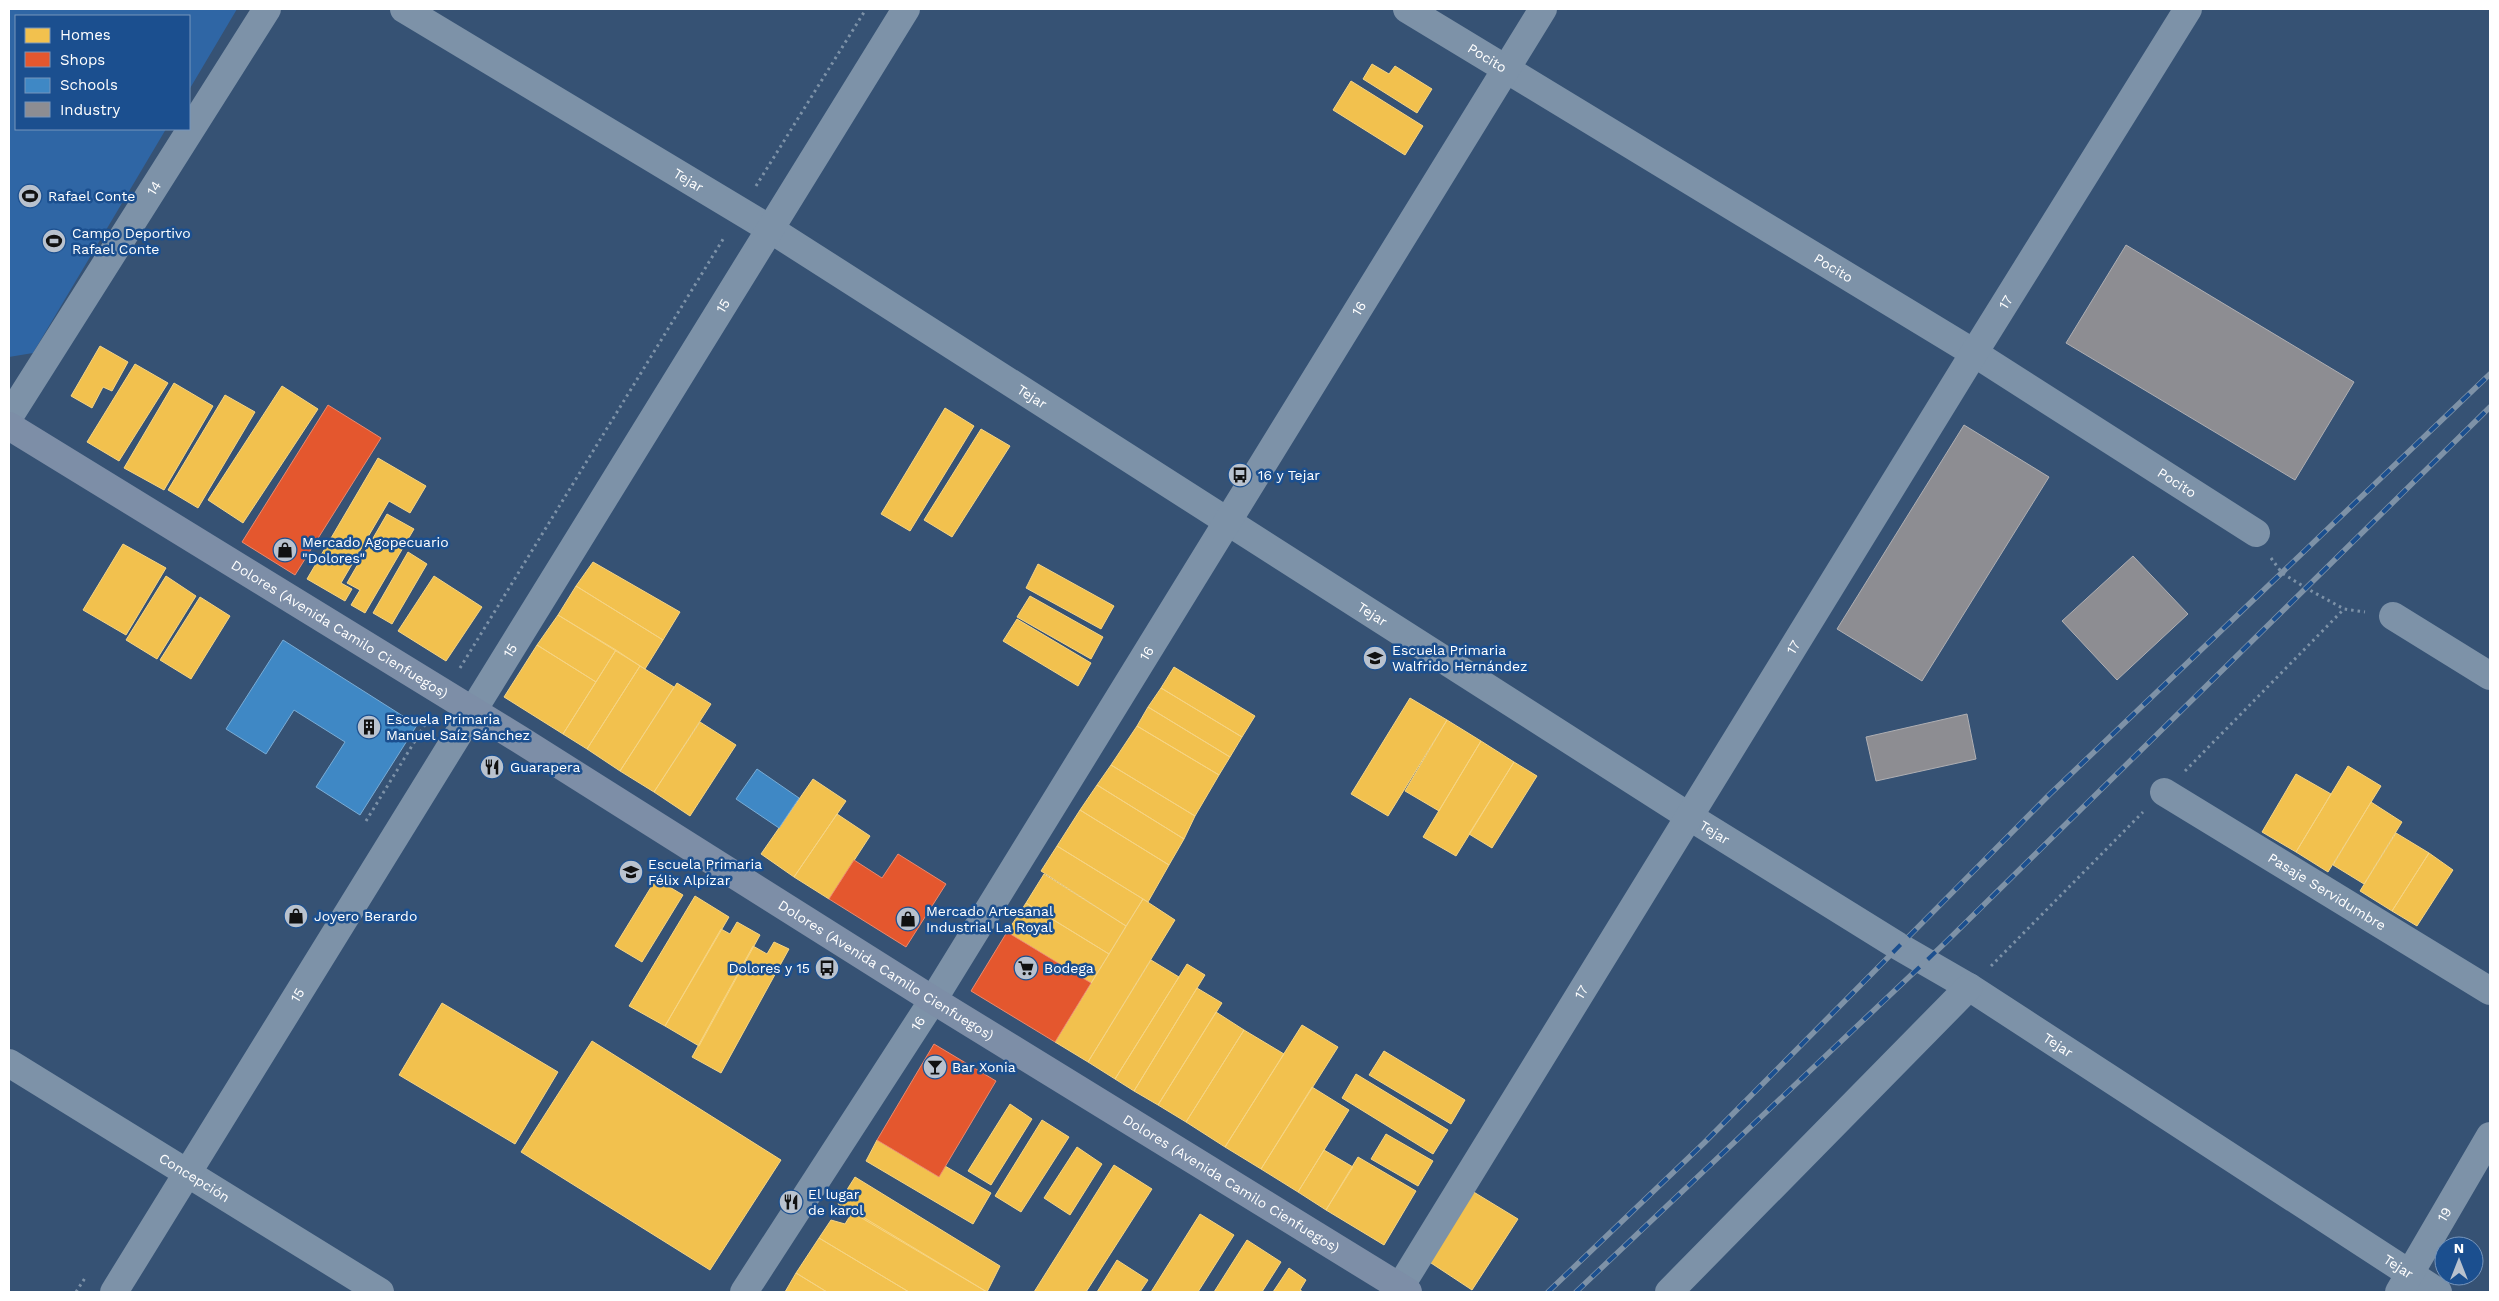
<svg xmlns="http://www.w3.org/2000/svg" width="2499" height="1301" font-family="'Work Sans',sans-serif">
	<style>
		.green { fill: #2f66a5 }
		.homes { fill: #f2c14e; stroke: #f6d483 }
		.shops { fill: #e4572e; stroke: #ec896d }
		.schools { fill: #3f88c5; stroke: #79acd6 }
		.industry { fill: #8d8d92; stroke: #afafb3 }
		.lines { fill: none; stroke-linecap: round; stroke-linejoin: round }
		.path { stroke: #7d92a8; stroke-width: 3; stroke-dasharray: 2.5 4; stroke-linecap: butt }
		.minor { stroke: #7d92a8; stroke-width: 28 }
		.major { stroke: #7d8ea7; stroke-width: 28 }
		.rail-casing { stroke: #7e92a7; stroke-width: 5.5 }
		.rail { stroke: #1b4f8f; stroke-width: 4; stroke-dasharray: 11; stroke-linecap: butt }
		.labels { text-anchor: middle; stroke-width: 5; stroke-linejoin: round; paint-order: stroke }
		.street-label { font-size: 14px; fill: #fff; stroke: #1b4f8f }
		.poi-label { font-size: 14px; fill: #fff; stroke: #1b4f8f; text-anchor: start }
	</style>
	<rect width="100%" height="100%" fill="#365274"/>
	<!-- green -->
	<path class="green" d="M9 9H237L189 90V16H16V129H166L33 353 9 357Z"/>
	<!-- homes -->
	<path class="homes" d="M1372 64 1389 74 1395 66 1432 89 1417 113 1363 79Z
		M1351 81 1423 126 1405 155 1333 110Z
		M100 346 128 362 112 391 103 387 92 408 71 396Z
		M135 364 168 383 119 461 87 442Z
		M174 383 213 406 164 490 124 468Z
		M282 386 318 409 243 523 208 500Z
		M225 395 255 412 198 508 168 490Z
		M945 408 974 426 910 531 881 514Z
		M981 429 1010 446 952 537 924 520Z
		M378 458 426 486 410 513 389 501 341 583 352 589 345 601 307 579Z
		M387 514 414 529 365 613 351 605 360 590 347 583Z
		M123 544 166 568 126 635 83 610Z
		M408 552 427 564 392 624 373 613Z
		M593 562 680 612 663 640 576 586Z
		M1038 564 1114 606 1101 629 1026 588Z
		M166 576 196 596 157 659 126 640Z
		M434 576 482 607 446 661 398 631Z
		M576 586 663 640 645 669 558 615Z
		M1030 596 1103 637 1091 659 1017 617Z
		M200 597 230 616 191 679 160 660Z
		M558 615 616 650 596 682 537 645Z
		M1017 619 1091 663 1078 686 1003 641Z
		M537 645 596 682 563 734 504 697Z
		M616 650 640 666 587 749 563 734Z
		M640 666 674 687 620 771 587 749Z
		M1174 667 1255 716 1242 737 1161 688Z
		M677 683 711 704 654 792 620 771Z
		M1161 688 1242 737 1230 757 1148 707Z
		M1410 698 1447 720 1388 816 1351 794Z
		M1148 707 1230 757 1219 775 1137 726Z
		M1447 720 1481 741 1439 811 1405 791Z
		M700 722 736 745 690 816 654 792Z
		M1137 726 1219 775 1195 816 1111 765Z
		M1481 741 1514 762 1456 856 1423 837Z
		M1514 762 1537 776 1492 848 1469 834Z
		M1111 765 1195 816 1184 839 1097 785Z
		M2348 766 2381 786 2328 872 2296 852Z
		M2296 774 2331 794 2296 852 2262 832Z
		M813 779 846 801 794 877 761 854Z
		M1097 785 1184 839 1169 865 1080 810Z
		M2371 802 2402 822 2364 884 2333 865Z
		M1080 810 1169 865 1148 902 1057 846Z
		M837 814 870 836 829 899 794 877Z
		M2396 833 2429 853 2392 911 2360 891Z
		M1057 846 1143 899 1126 926 1041 871Z
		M2429 853 2453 870 2417 926 2392 911Z
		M1044 874 1126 926 1109 954 1026 903Z
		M656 879 683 895 642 962 615 946Z
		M695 896 729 917 665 1026 629 1006Z
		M1143 899 1175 920 1088 1062 1055 1042Z
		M1026 903 1109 954 1091 983 1007 932Z
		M737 922 760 935 699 1046 665 1026 721 929 730 934Z
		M774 942 789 949 721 1073 692 1057 753 946 767 954Z
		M1151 960 1179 977 1115 1079 1088 1062Z
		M1187 964 1205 975 1134 1091 1115 1079Z
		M1197 988 1222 1003 1158 1105 1134 1091Z
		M442 1003 558 1072 515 1144 399 1075Z
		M1216 1012 1244 1030 1186 1122 1158 1105Z
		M1302 1025 1338 1047 1261 1169 1225 1147Z
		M1244 1030 1284 1054 1225 1147 1186 1122Z
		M592 1041 781 1160 710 1270 521 1152Z
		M1384 1051 1465 1100 1451 1124 1369 1075Z
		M1356 1074 1448 1130 1433 1154 1342 1098Z
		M1312 1087 1349 1110 1298 1192 1261 1169Z
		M1010 1104 1032 1119 991 1185 968 1171Z
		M1042 1120 1069 1137 1021 1212 995 1196Z
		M1386 1134 1433 1161 1418 1186 1371 1159Z
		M877 1140 939 1177 945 1166 991 1193 973 1224 866 1161Z
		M1077 1147 1102 1164 1070 1215 1044 1198Z
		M1324 1150 1353 1167 1326 1210 1298 1192Z
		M1358 1157 1416 1191 1384 1245 1326 1210Z
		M1114 1165 1152 1189 1086 1292H1034Z
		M855 1177 1000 1266 987 1292 838 1204Z
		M1472 1191 1518 1219 1472 1290 1428 1261Z
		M853 1211 987 1292H909L819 1238 831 1220 845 1224Z
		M1200 1214 1234 1235 1198 1292H1151Z
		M819 1238 909 1292H827L796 1273Z
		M1247 1240 1281 1262 1262 1292H1214Z
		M1117 1260 1148 1280 1140 1292H1097Z
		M1289 1268 1306 1280 1300 1290 1303 1292H1273Z
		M796 1273 827 1292H785Z"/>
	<!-- shops -->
	<path class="shops" d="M328 405 381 438 295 575 242 542Z
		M898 854 946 884 906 947 829 899 854 860 882 878Z
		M1007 932 1091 983 1055 1042 971 991Z
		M934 1044 996 1081 939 1177 877 1140Z"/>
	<!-- schools -->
	<path class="schools" d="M283 640 417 725 360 815 316 787 345 742 294 710 266 754 226 729Z
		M757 769 799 798 779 828 736 799Z"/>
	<!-- industry -->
	<path class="industry" d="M2126 245 2354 382 2295 480 2066 343Z
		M1964 425 2049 477 1922 681 1837 629Z
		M2133 556 2188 614 2117 680 2062 621Z
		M1967 714 1976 759 1876 781 1866 737Z"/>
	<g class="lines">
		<!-- path -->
		<path class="path" d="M756 186 866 9
			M2271 558 2282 573 2306 588 2344 609 2365 612
			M460 668 725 236
			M2185 771 2344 609
			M366 821 429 718
			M1991 966 2143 812
			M76 1292 85 1278"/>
		<!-- minor -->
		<g class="minor">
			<path id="s1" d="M404 9 770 229 1690 817 1898 946 1969 987 2438 1292"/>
			<path id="s2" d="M1407 9 1974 353 2256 533"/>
			<path id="s3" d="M9 417 267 9"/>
			<path d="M2393 616 2490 676"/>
			<path id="s4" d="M2164 792 2490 991"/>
			<path id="s5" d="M9 1063 380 1292"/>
			<path id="s6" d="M1400 1287 1974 353 2188 9"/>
			<path id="s7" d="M114 1292 906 9"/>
			<path id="s8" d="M744 1292 933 1000 1543 9"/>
			<path d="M1669 1292 1969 987"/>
			<path id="s9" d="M2399 1292 2490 1136"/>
		</g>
		<!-- major -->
		<path class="major" id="s10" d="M9 426 519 739 933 1000 1408 1292"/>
		<!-- rail casing -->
		<g class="rail-casing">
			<path id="rail" d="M1548 1292 1704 1143 2049 795 2490 374
				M1576 1292 1945 943 2490 407"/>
		</g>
		<!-- rail -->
		<use href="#rail" class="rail"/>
	</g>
	<!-- icons -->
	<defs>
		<g id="stadium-disc" transform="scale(1.25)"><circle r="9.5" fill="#b9c2ce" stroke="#1b4f8f"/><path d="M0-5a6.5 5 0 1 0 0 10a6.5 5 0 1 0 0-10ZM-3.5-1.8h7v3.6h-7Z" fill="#111"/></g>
		<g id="bus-disc" transform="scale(1.25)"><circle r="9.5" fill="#b9c2ce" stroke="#1b4f8f"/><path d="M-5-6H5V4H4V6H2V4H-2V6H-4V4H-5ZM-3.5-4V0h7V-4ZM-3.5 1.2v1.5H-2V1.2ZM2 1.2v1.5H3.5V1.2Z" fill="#111"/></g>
		<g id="shop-disc" transform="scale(1.25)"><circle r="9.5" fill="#b9c2ce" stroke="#1b4f8f"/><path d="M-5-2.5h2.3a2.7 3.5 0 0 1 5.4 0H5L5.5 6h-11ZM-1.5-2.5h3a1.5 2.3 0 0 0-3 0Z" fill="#111"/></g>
		<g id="school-disc" transform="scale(1.25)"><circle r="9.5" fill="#b9c2ce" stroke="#1b4f8f"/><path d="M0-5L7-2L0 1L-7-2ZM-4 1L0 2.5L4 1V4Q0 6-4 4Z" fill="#111"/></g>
		<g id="building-disc" transform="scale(1.25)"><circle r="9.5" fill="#b9c2ce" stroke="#1b4f8f"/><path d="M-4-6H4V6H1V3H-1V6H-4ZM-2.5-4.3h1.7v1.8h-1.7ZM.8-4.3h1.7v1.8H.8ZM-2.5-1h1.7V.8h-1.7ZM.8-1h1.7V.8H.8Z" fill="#111"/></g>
		<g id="restaurant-disc" transform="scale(1.25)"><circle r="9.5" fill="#b9c2ce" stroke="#1b4f8f"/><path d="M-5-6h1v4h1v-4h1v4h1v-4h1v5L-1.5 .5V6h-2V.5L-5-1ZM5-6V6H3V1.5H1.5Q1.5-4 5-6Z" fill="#111"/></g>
		<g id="supermarket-disc" transform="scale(1.25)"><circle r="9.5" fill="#b9c2ce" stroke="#1b4f8f"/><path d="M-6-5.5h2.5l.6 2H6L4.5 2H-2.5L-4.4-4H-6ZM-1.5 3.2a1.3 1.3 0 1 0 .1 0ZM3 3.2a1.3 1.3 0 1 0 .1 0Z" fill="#111"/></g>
		<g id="bar-disc" transform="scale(1.25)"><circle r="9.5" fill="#b9c2ce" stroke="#1b4f8f"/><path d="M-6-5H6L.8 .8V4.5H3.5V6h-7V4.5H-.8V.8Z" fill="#111"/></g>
	</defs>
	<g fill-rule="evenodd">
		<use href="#stadium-disc" x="30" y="196"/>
		<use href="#stadium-disc" x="54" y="241"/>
		<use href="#bus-disc" x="1240" y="475"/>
		<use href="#shop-disc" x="285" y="550"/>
		<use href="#school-disc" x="1375" y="658"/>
		<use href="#building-disc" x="369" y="727"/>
		<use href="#restaurant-disc" x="492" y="767"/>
		<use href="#school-disc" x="631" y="872"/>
		<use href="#shop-disc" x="296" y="916"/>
		<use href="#shop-disc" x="908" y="919"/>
		<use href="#bus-disc" x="827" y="968"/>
		<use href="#supermarket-disc" x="1026" y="968"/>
		<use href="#bar-disc" x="935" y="1067"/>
		<use href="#restaurant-disc" x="791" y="1202"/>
	</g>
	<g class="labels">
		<!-- street labels -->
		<g class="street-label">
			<text dy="5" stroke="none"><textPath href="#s2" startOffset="94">Pocito</textPath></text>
			<text dy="5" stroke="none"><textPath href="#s1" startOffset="332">Tejar</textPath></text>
			<text dy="5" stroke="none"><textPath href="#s3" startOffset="271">14</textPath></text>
			<text dy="5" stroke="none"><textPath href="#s2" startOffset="499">Pocito</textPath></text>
			<text dy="5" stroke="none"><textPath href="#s6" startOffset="1156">17</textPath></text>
			<text dy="5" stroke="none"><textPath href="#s7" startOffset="1159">15</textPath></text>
			<text dy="5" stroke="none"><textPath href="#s8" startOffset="1160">16</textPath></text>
			<text dy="5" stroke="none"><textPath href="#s1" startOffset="738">Tejar</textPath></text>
			<text dy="5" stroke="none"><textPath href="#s2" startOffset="904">Pocito</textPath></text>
			<text dy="5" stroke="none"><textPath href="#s1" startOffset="1142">Tejar</textPath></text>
			<text dy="5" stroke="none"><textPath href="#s10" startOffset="388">Dolores (Avenida Camilo Cienfuegos)</textPath></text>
			<text dy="5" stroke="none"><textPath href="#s6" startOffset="751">17</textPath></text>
			<text dy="5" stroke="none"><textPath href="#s7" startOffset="754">15</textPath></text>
			<text dy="5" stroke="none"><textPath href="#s8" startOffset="755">16</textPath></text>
			<text dy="5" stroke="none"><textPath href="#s1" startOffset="1548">Tejar</textPath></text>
			<text dy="5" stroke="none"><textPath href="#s4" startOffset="191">Pasaje Servidumbre</textPath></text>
			<text dy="5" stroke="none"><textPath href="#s10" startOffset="1032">Dolores (Avenida Camilo Cienfuegos)</textPath></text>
			<text dy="5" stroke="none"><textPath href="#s6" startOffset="346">17</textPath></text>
			<text dy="5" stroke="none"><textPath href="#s7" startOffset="349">15</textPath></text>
			<text dy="5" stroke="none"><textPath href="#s8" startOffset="320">16</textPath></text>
			<text dy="5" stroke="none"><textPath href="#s1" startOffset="1952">Tejar</textPath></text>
			<text dy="5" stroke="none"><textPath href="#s5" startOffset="218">Concepción</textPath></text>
			<text dy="5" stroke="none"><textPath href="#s10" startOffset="1438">Dolores (Avenida Camilo Cienfuegos)</textPath></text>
			<text dy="5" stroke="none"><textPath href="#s9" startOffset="90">19</textPath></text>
			<text dy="5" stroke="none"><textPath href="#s1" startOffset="2358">Tejar</textPath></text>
		</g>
		<!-- poi labels -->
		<g class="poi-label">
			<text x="48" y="201">Rafael Conte</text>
			<text x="72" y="238">Campo Deportivo<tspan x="72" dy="16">Rafael Conte</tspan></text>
			<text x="1258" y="480">16 y Tejar</text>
			<text x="302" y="547">Mercado Agopecuario<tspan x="302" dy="16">"Dolores"</tspan></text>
			<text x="1392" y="655">Escuela Primaria<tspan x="1392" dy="16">Walfrido Hernández</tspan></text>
			<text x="386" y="724">Escuela Primaria<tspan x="386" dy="16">Manuel Saíz Sánchez</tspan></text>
			<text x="510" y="772">Guarapera</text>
			<text x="648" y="869">Escuela Primaria<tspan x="648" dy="16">Félix Alpízar</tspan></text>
			<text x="926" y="916">Mercado Artesanal<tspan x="926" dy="16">Industrial La Royal</tspan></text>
			<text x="314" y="921">Joyero Berardo</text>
			<text x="810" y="973" text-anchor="end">Dolores y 15</text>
			<text x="1044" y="973">Bodega</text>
			<text x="952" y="1072">Bar Xonia</text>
			<text x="808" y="1199">El lugar<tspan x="808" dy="16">de karol</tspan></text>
		</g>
	</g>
	<!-- border -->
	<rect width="2499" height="1301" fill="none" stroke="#ffffff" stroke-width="20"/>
	<!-- legend -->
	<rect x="15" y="15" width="175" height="115" fill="#1b4f8f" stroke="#7695bc"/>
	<rect x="25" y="28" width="25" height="15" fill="#f2c14e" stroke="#7695bc"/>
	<text x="60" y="40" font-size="15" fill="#ffffff">Homes</text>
	<rect x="25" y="52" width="25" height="15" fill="#e4572e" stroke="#7695bc"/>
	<text x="60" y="65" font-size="15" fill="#ffffff">Shops</text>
	<rect x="25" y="78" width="25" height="15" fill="#3f88c5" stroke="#7695bc"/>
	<text x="60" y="90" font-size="15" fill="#ffffff">Schools</text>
	<rect x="25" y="102" width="25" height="15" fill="#8d8d92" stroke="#7695bc"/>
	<text x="60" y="115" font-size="15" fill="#ffffff">Industry</text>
	<!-- north arrow -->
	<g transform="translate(2459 1261)"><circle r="24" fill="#1b4f8f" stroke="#7695bc"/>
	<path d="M0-4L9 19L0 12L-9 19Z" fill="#b9c2ce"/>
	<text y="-8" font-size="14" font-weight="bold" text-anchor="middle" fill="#ffffff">N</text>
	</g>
</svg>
